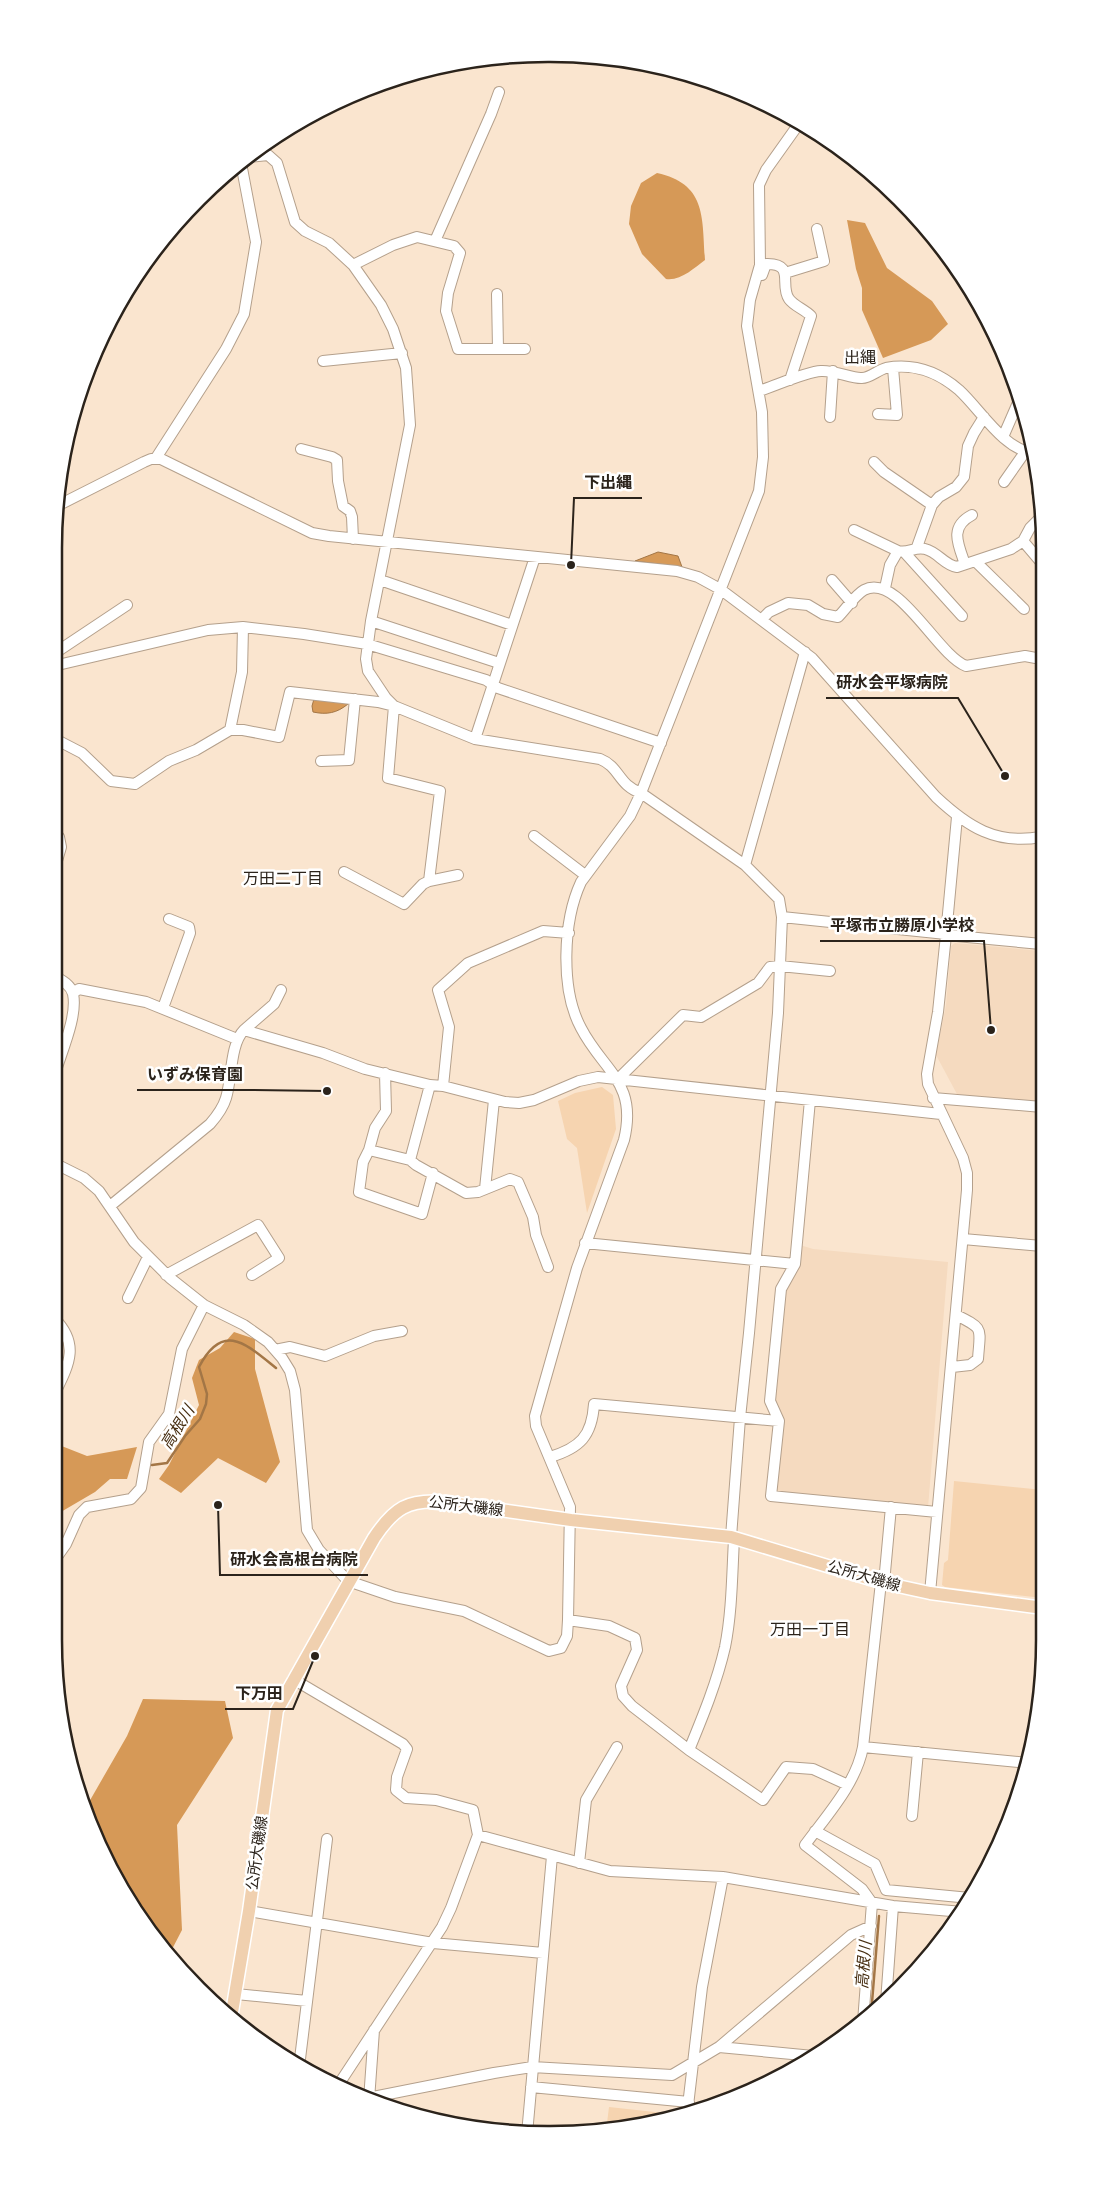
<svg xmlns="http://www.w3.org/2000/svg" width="1098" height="2189" font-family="'Alegreya Sans','Noto Sans JP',sans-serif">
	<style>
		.built { fill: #f5dabf }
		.green { fill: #f6d4b0 }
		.forest { fill: #d69957 }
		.water { fill: #d79a58; stroke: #a37646 }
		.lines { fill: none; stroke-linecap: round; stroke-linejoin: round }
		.stream { stroke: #a37646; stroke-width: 2.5 }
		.minor-casing { stroke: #b4a08c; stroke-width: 12 }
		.major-casing { stroke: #fff; stroke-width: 15 }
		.minor { stroke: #fff; stroke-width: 10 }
		.major { stroke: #f0d0af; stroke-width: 12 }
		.labels { text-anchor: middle; stroke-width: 5; stroke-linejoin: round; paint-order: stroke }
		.street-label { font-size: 15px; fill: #2b231b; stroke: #fff }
		.neighbourhood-label { font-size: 16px; fill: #2b231b; stroke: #fff }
		.water-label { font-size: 16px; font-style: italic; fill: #472e11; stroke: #fff }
		.rim { fill: none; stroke: #2b231b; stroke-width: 2.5 }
		.leader { fill: none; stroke: #2b231b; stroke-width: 2 }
		.callout-dot { fill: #2b231b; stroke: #fff; stroke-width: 2 }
		.callout-label { font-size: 16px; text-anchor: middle; font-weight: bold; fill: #2b231b; stroke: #fff; stroke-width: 5; stroke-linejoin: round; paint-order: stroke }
	</style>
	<rect width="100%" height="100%" fill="#fae5cf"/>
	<!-- built -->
	<path class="built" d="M955 943 1041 951 1042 1104 958 1096 936 1055 946 1005 951 946Z
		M800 1245 813 1249 948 1262 928 1508 779 1493 775 1488 774 1401 783 1292 798 1271Z"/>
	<!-- green -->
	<path class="green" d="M602 1087 613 1095 616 1129 587 1213 577 1148 567 1139 558 1101 575 1093Z
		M954 1481 1043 1490V1598L945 1587 942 1585 944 1563 948 1560Z
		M609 2107 682 2115 606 2131Z"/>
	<!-- forest -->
	<path class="forest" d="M657 173C707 184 702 218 705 260 694 268 681 281 666 279L642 254 629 224 631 206 641 183Z
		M847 220 865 223 887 268 932 301 948 324 931 340 883 358 862 310V288L856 269Z
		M234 1332 255 1339V1369L280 1462 266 1483 218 1458 181 1493 159 1479 169 1465 199 1405 192 1378 199 1360 220 1348Z
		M54 1443 87 1456 137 1447 127 1479H110L95 1492 54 1516Z
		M143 1699 225 1701 233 1738 177 1825 182 1930 169 1955C130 1913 108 1861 85 1809L127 1736Z"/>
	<!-- water -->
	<path class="water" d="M658 552 678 556 682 567 635 561Z
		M314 699 347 702 348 704C337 713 327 715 313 712L312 706Z"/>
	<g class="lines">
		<!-- stream -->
		<path class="stream" d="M152 1465 167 1463 185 1436 200 1419 206 1404 207 1394 199 1367C223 1321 246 1344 276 1368
			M871 2015 879 1916"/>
		<!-- minor casing -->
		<g class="minor-casing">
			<path id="minor" d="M249 157 268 155 277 163 295 222 305 231 329 243 353 265 381 305 393 329 406 368 410 425 371 621 366 659 368 671 386 698 394 706 475 739 600 759C620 767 618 785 641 793L745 865 779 899 782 917 778 1013 749 1333 740 1418 731 1537
				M435 241 491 114 499 92
				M353 265 393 245 417 237 454 246 460 253 448 293 446 311 458 349H525
				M785 273 824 261 817 229
				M762 275 766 264C796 263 779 285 789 299 794 306 804 309 811 316L790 380
				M497 294 498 349
				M323 361 402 353
				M759 391C775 386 805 372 821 371 834 370 853 379 862 378 870 378 878 370 886 368 914 363 937 371 959 390 980 409 1003 449 1033 453
				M878 414 897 415 893 368
				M830 417 833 371
				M1003 437 1020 398
				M301 449 332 457 337 460 338 481 343 506 350 511 352 517 353 539
				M156 458 226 349 244 314 256 242 241 163
				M874 462 884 472 932 505
				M1004 482 1025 452
				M1037 492 1040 490
				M57 506 144 462 151 459H161L312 533 329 536 677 571 698 577 720 589 812 658 936 797C968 827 996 845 1041 837
				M854 530 898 551
				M1023 541 1040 561
				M917 547 932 505 939 497 956 487 964 477 968 446 974 433 984 417
				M905 553 962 616
				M975 561 1024 609
				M965 564C958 544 949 527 972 515
				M380 580 512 625
				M832 580 852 603
				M885 588 890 565 898 551C908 554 915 546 925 549 938 552 944 565 957 567L1011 549 1023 541 1030 528 1040 518
				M762 619 769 612 788 603 808 605 823 614 838 617C846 609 855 595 864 590 898 572 937 655 966 666L1025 656 1041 659
				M371 621 499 663
				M55 653 127 605
				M55 663 62 664 208 630 243 627 304 634 367 644 486 680 498 688 661 743
				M230 730 242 672 243 627
				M55 739 82 753 111 781 135 784 169 761 196 750 230 730H243L279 737 290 692 378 702 394 706 388 778 440 791 429 881 423 884 404 904 344 872
				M475 739 535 557
				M321 761 349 760 355 699
				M534 836 585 875
				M745 865 805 652
				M54 871 61 847 59 837 55 832
				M429 881 458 875
				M782 917 946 934
				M946 935 957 817
				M73 993 79 989 146 1002 237 1039
				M163 1008 190 933 189 927 169 919
				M244 1030 274 1004 281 990
				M385 1073 386 1111 375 1128 369 1150 410 1160 416 1165 466 1193 478 1192 510 1179 518 1182 533 1217 536 1235 548 1267
				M54 1077C60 1055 78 1017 73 994 71 985 62 980 54 976
				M618 1079 683 1015 701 1017 758 983 770 967 780 966 830 971
				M443 1086 449 1027 438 990 468 963 543 931 569 933
				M933 1098 1042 1107
				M810 1100 795 1264 781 1289 770 1401 779 1421 771 1496 937 1512
				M369 1150 363 1162 359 1192 422 1214 433 1173
				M410 1160 430 1085
				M54 1163 84 1178 99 1191 134 1242 170 1278 204 1305 244 1325 268 1342 282 1358 290 1371 295 1390 307 1530 319 1550 348 1581 395 1597 464 1611 549 1651 561 1648 567 1636 568 1620 570 1507 536 1426 535 1416 577 1268 624 1140C638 1082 603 1071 581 1028 560 989 563 921 581 882L630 816 641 793 759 491 763 457 762 412 747 326 750 300 760 265 759 185 766 170 798 125
				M485 1189 494 1100
				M110 1206 210 1124C217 1116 223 1108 226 1098 232 1079 230 1044 244 1030L323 1053 365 1069 430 1085 443 1086 505 1102 519 1103 534 1100 579 1081 598 1077 941 1114
				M963 1239 1042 1246
				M585 1243 795 1264
				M166 1275 258 1225 279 1258 252 1275
				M128 1298 148 1257
				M275 1350 290 1347 325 1356 374 1336 402 1331
				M952 1367 970 1365 978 1359C980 1328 985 1329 956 1315
				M54 1395C68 1366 81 1345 54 1318
				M550 1457C580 1448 592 1436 594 1404L779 1421
				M54 1561 66 1544 79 1515 87 1507 131 1499 141 1488 149 1442 169 1414 182 1349 204 1305
				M881 1582 863 1747 1028 1763
				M884 1583 891 1507
				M930 1593 967 1190V1173L963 1158 928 1084 927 1074 938 1012 946 935 1041 944
				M568 1620 609 1626 635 1638 637 1650 621 1686 623 1696 632 1706 689 1750 763 1800 786 1767 813 1769 848 1785
				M293 1679 403 1744 407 1749 397 1777 396 1790 406 1798 436 1800 473 1810 478 1835 451 1908 442 1927 337 2087
				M689 1750C703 1716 717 1682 725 1647 732 1612 732 1575 734 1539
				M912 1816 918 1752
				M815 1831 875 1864 886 1890 970 1898
				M478 1835 610 1871 723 1877 893 1906 963 1912
				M579 1863 586 1800 617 1747
				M249 1911 433 1943 543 1953
				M236 1994 307 2001
				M886 2002 893 1906
				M863 2022 872 1903 862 1889 805 1845C827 1815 856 1784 863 1747
				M719 2047 813 2056
				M299 2067 327 1839
				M531 2087 689 2102
				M363 2099 494 2073 532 2067 672 2075 719 2047 851 1935 871 1926
				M369 2100 374 2030
				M687 2114 702 1987 723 1877
				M527 2134 552 1856"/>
		</g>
		<!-- major casing -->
		<g class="major-casing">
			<path id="major" d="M231 2018 249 1911 277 1710 374 1538C394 1508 408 1499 444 1502L571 1520 731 1537 884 1583 930 1593 1043 1608"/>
		</g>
		<!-- minor -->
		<use href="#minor" class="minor"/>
		<!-- major -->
		<use href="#major" class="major"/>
	</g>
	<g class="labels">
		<!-- street labels -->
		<g class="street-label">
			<text transform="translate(466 1506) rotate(7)" y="5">公所大磯線</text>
			<text transform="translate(864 1576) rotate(16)" y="5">公所大磯線</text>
			<text transform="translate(257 1853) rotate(-82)" y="5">公所大磯線</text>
		</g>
		<!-- neighbourhood labels -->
		<g class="neighbourhood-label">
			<text x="860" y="363">出縄</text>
			<text x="283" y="884">万田二丁目</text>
			<text x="810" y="1635">万田一丁目</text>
		</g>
		<!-- water labels -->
		<g class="water-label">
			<text transform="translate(177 1427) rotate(-58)" y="6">高根川</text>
			<text transform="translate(863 1965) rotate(-85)" y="6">高根川</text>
		</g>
	</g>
	<!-- crop -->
	<path d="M0 0H1098V2189H0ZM548 62H550A486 486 0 0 1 1036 548V1640A486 486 0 0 1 550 2126H548A486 486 0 0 1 62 1640V548A486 486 0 0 1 548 62Z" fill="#fff" fill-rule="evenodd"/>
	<path class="rim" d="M548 62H550A486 486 0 0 1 1036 548V1640A486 486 0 0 1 550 2126H548A486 486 0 0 1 62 1640V548A486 486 0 0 1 548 62Z"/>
	<!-- callouts -->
	<path class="leader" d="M571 565L574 498H642M1005 776L958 698H826M991 1030L984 941H820M327 1091L253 1090H137M218 1505L220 1575H368M315 1656L293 1709H225"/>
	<g class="callout-dot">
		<circle cx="571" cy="565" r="5"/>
		<circle cx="1005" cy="776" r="5"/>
		<circle cx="991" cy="1030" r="5"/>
		<circle cx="327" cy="1091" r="5"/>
		<circle cx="218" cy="1505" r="5"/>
		<circle cx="315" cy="1656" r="5"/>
	</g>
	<g class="callout-label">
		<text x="608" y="488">下出縄</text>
		<text x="892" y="688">研水会平塚病院</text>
		<text x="902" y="931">平塚市立勝原小学校</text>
		<text x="195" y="1080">いずみ保育園</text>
		<text x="294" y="1565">研水会高根台病院</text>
		<text x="259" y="1699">下万田</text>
	</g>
</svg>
